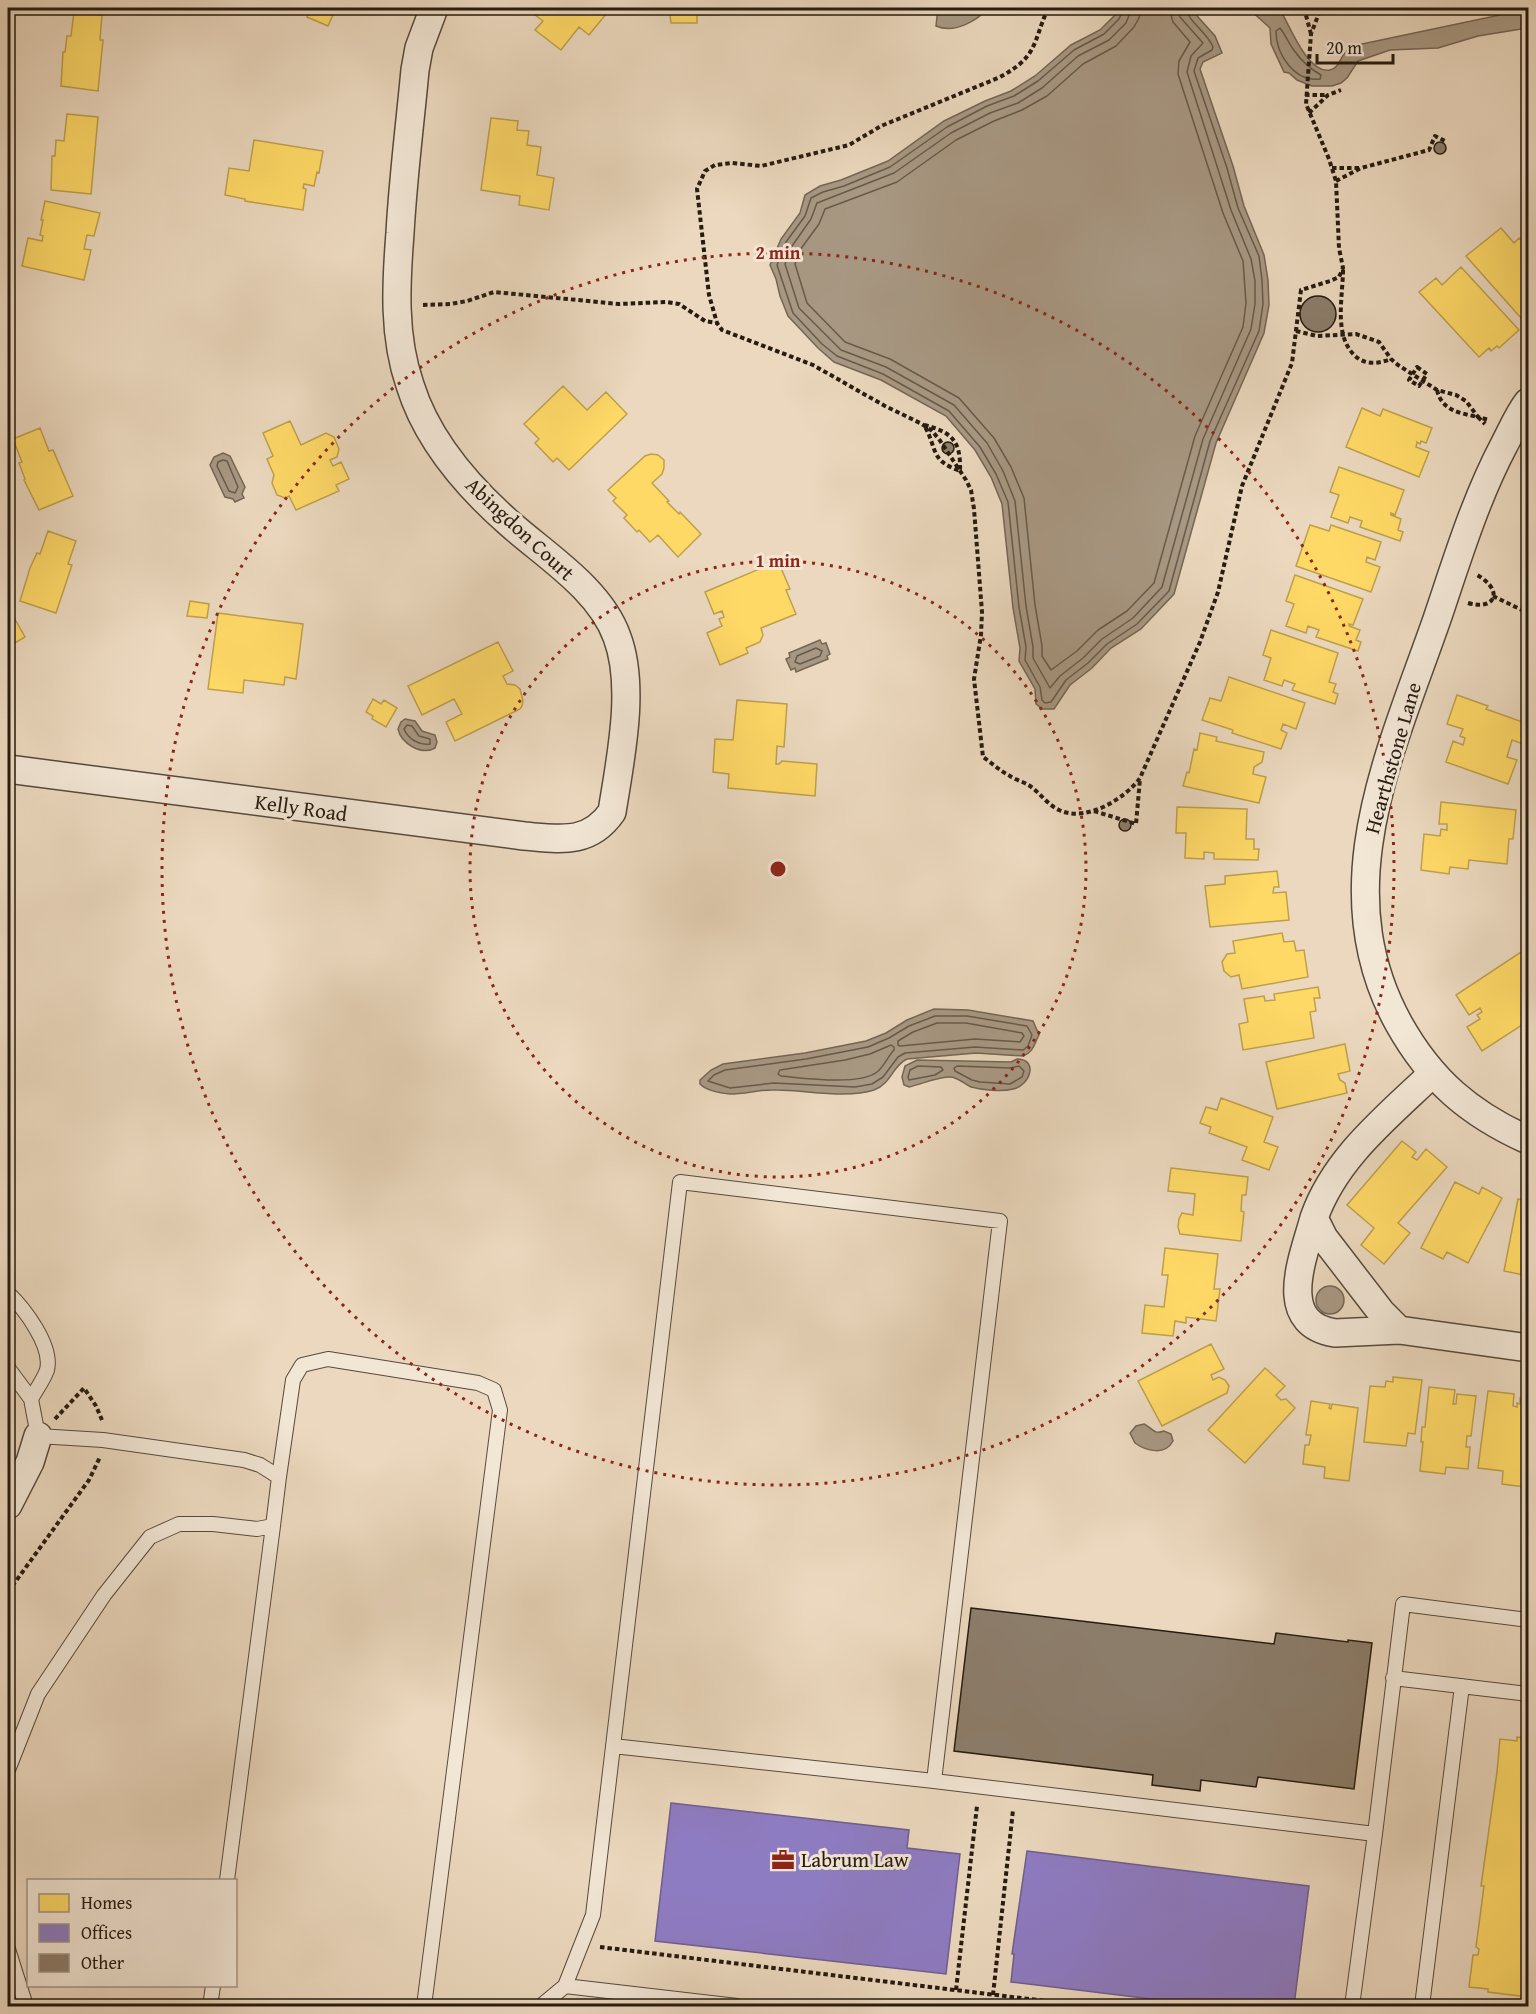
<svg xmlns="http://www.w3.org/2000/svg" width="1536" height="2014" font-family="'Gentium Book Plus',serif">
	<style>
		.water { fill: #a89883; stroke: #746655; stroke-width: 1.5 }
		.homes { fill: #ffd966; stroke: #bea04c; stroke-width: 1.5 }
		.offices { fill: #8e7cc3; stroke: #6f5f8e; stroke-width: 1.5 }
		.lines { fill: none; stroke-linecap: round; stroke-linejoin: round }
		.shore { stroke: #675a4a; stroke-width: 1.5 }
		.building { fill: #8c7d6b; stroke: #261b11; stroke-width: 1.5 }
		.service-casing { stroke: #574a3c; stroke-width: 16 }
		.minor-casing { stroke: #574a3c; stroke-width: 30 }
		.path { stroke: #261b11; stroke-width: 4; stroke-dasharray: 4.5 3; stroke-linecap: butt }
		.service { stroke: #f2e6d5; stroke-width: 14 }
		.minor { stroke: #f2e6d5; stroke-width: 27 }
		.ring { fill: none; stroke: #8f2418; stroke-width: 3; stroke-dasharray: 3 6 }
		.labels { text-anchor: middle; stroke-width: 6; stroke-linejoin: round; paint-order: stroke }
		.street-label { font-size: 21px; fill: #261b11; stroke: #f2e6d5 }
		.poi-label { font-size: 21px; fill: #261b11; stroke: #f2e6d5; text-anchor: start }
		.centre { fill: #8f2418; stroke: #f2e6d5; stroke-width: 3 }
		.ring-label { font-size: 18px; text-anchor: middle; font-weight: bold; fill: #8f2418; stroke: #f2e6d5; stroke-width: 6; stroke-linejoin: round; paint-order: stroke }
	</style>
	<rect width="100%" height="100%" fill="#ebd8be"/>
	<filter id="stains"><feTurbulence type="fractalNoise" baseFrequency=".00333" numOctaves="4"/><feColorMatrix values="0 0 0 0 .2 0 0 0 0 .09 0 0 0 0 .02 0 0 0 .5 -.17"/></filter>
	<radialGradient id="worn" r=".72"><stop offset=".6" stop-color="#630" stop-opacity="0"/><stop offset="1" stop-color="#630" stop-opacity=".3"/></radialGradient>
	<!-- water -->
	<path class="water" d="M938 8H989C976 21 955 34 936 26Z
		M1119 8H1190L1215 36 1222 53 1203 62 1200 69 1233 166 1244 206 1264 255 1268 280 1269 305 1264 333 1216 443 1174 594 1141 629 1111 648 1092 668 1070 685 1054 709H1042L1036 704 1035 689 1019 661 1020 648 1013 608 1002 504 991 477 975 450 946 416 881 380 834 362 818 348 788 316 780 296 776 279 770 265 781 239 800 213 805 195 820 186 841 180 888 161 944 121 985 101 1011 91 1035 76 1071 45 1100 30 1115 15Z
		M1248 8H1279C1288 21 1307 75 1330 70 1339 68 1340 58 1345 53 1349 48 1356 46 1362 44L1528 9V28L1478 36 1438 48 1390 50 1358 61 1347 78 1341 83 1332 86H1312L1297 80 1289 73 1284 72 1271 44 1270 28Z
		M223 453 230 456 245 487 242 494 244 498 235 502 233 499 225 497 210 465 214 457Z
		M820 640 822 644 826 643 830 654 827 656 828 659 796 672 795 668 791 670 786 659 790 657 789 653Z
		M405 719 415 721 422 731 435 735 437 742 435 748C421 756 401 743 398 729L401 722Z
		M934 1009 968 1010 1033 1021 1039 1035C1034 1044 1034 1052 1023 1056L976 1053 907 1059C892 1066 892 1083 874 1090 846 1099 806 1090 776 1090 761 1089 746 1094 730 1094 720 1093 707 1091 700 1084V1080L711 1070 723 1064 805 1053 866 1041 886 1033 907 1020Z
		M1017 1059C1039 1059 1030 1086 1013 1089 1002 1092 982 1090 971 1087 964 1084 958 1077 950 1077 937 1077 922 1084 909 1087L904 1085 902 1077 905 1066 917 1060 1011 1062Z
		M1316 1300a14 14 0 1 1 28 0a14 14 0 1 1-28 0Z
		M1144 1424C1153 1428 1153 1435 1164 1431L1171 1434 1173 1441C1165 1456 1146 1451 1135 1443L1130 1433 1136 1426Z"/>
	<!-- homes -->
	<path class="homes" d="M296 8H336L328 26 307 17 309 13Z
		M533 8H611L589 35 579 27 561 50 535 30 543 21 530 11Z
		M669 8H719V15H697V23H671Z
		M74 12 102 15 100 40H103L98 91 61 86 63 52H65L67 36H71Z
		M67 114 98 117 91 194 51 190 52 156H55L56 140 64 141Z
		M491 118 518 121 517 130 529 131 527 145 541 147 537 175 554 178 549 210 519 205 520 196 481 190Z
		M254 140 323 151 319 173 317 172 314 186 304 184 303 188 306 189 303 210 245 201V199L225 195 229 168 249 171Z
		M45 201 100 213 94 236 87 235 84 249 91 250 84 280 22 266 28 238 42 241 43 236 40 235 43 220H41Z
		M1501 228 1514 243 1519 238 1528 248V326L1466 256Z
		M1461 267 1519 330 1499 348 1497 346 1491 351 1489 348 1479 357 1419 292 1436 278 1442 285Z
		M563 386 587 410 606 392 627 414 569 470 557 458 553 462 535 443 539 439 524 424Z
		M1362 408 1380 416 1383 409 1432 428 1426 443 1421 441 1420 444 1417 442 1416 447 1429 452 1419 477 1346 447Z
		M290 421 301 445 326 433 334 437 339 449 337 457 330 460 333 466 341 462 349 479 336 485 339 491 296 510 289 496 285 498 277 495 272 483 274 475 267 459 273 456 263 433Z
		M40 428 49 451 53 450 73 496 39 510 24 480 25 479 19 463 22 462 13 439Z
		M651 454 658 455 664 460V468L662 474 652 483 669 501 667 502 679 514 680 512 701 534 678 557 658 535 650 542 639 530 637 532 624 518 627 515 613 501 616 498 608 490 645 456Z
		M1339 467 1404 490 1395 515 1391 513V515L1401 519 1398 530 1403 532 1400 541 1360 527 1362 521 1350 517 1348 523 1331 517 1339 495 1330 492Z
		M1310 525 1329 531 1331 525 1381 542 1375 560 1367 557 1366 562 1380 567 1371 592 1296 566Z
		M48 531 76 541 68 564 72 565 56 613 20 601 30 568 37 553 40 554Z
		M778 561 790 589 786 590 796 614 761 628 763 635 760 642 746 648 748 653 720 665 707 633 722 626 719 619 724 617 722 611 714 614 705 592Z
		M1295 575 1363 599 1353 625 1349 624V626L1360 630 1356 640 1361 642 1358 651 1316 637 1319 630 1308 626 1306 633 1286 626 1294 604 1286 601Z
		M190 601 209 604 207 618 187 616Z
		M8 607 25 637 8 647Z
		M218 613 303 624 296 679 285 677 284 685 244 680 243 693 208 689Z
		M1271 630 1338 653 1329 682 1336 684 1333 692 1338 694 1335 704 1292 690 1295 684 1284 680 1282 686 1264 680 1271 658 1263 655Z
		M498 642 513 671 503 676 507 684 515 685 520 689 523 701 522 706 520 709 455 741 446 722 462 714 454 699 422 715 408 686Z
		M1229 677 1305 703 1296 729 1283 724 1281 730 1287 733 1281 749 1232 733 1233 730 1202 720 1210 698 1221 701Z
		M1457 695 1488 706 1486 709 1528 724V737L1526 745 1512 740 1507 757 1517 760 1508 784 1446 762 1453 741 1463 745 1465 738 1460 736 1463 729 1447 724Z
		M373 699 381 704 384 700 397 708 386 727 372 719 373 716 366 712Z
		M737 700 787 704 784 747 777 746 776 764H779L782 761 817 764 815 796 728 788 729 774 713 772 715 739 733 740Z
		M1200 733 1217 737 1216 741 1264 752 1262 762 1254 767 1253 774 1266 777 1259 803 1183 786 1187 772 1189 773 1194 749 1197 750Z
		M1441 802 1516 810 1513 839H1509L1507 864 1469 860 1468 869 1450 867 1449 874 1421 870 1424 834 1440 836 1441 829 1447 830V824H1439Z
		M1177 807 1247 809 1246 839H1254V849H1259L1258 860 1214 859V853L1204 852V859L1185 858 1186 833H1176Z
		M1277 871 1279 887H1274L1273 893 1286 892 1289 920 1210 927 1205 886 1225 884V876Z
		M1282 933 1284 942 1294 941 1296 951 1304 950 1308 977 1242 989 1239 975 1231 977 1224 971 1222 962 1227 954 1235 953 1233 941Z
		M1524 950 1528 956V1021L1482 1051 1467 1027 1480 1019 1477 1015 1482 1012 1480 1008 1469 1015 1456 995Z
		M1318 987 1320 998H1314L1316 1011 1310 1012 1314 1038 1243 1050 1239 1024 1248 1022 1244 999 1264 996 1265 1001 1275 1000 1274 994Z
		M1345 1044 1350 1071 1338 1074 1340 1080 1345 1083 1347 1093 1277 1109 1266 1062Z
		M1221 1098 1273 1117 1264 1142 1278 1147 1269 1170 1242 1160 1247 1147 1209 1133 1211 1127 1200 1123 1206 1107 1217 1110Z
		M1402 1141 1416 1152 1412 1157 1417 1160 1426 1149 1447 1167 1398 1223 1410 1233 1384 1264 1361 1245 1374 1228 1347 1205Z
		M1171 1168 1248 1177 1246 1195H1242L1241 1211 1244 1212 1241 1241 1180 1234 1178 1227 1179 1219 1182 1213 1193 1215 1195 1194 1168 1191Z
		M1455 1182 1479 1194 1482 1187 1502 1198 1468 1263 1447 1252 1443 1259 1421 1248Z
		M1518 1199 1528 1201V1276L1504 1271Z
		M1165 1248 1218 1254 1214 1289H1220L1216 1321 1186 1317V1323L1175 1321 1173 1336 1142 1333 1145 1305 1164 1307 1168 1275H1162Z
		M1211 1344 1224 1369 1211 1375 1213 1380 1219 1377 1225 1380 1229 1386 1227 1393 1162 1426 1138 1381Z
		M1265 1368 1285 1386 1276 1395 1281 1400 1286 1399 1295 1408 1245 1463 1208 1430Z
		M1393 1377 1422 1380 1415 1434 1408 1433 1406 1446 1364 1442 1370 1386 1385 1387 1386 1381 1393 1382Z
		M1429 1387 1455 1390 1453 1404H1456L1457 1394 1476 1396 1471 1436H1467L1466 1447H1470L1468 1469 1446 1467 1445 1474 1420 1471 1423 1442H1421L1422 1427H1425Z
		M1488 1391 1514 1394 1513 1406 1517 1407V1403L1520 1404V1398L1528 1399V1453L1525 1471 1527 1472 1525 1487 1502 1484 1503 1471 1478 1468Z
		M1311 1401 1330 1404 1329 1408 1331 1409 1332 1404 1358 1408 1349 1481 1324 1478 1325 1467 1303 1464 1305 1445H1309L1311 1435H1306Z
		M1517 1737 1528 1739V1997L1488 1992V1989L1469 1987 1473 1955H1478L1479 1949 1476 1947 1484 1886H1481L1497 1772 1500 1739 1517 1741Z"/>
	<!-- offices -->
	<path class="offices" d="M671 1803 909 1830 907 1848 960 1854 946 1974 655 1941Z
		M1027 1851 1309 1886 1294 2006H1209L1011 1982 1014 1954H1012Z"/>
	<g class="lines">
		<!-- shore -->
		<path class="shore" d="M1124 8 1119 19 1104 34 1074 50 1038 81 1014 96 987 106 947 127 890 167 844 186 823 192 811 198 805 216 786 242 777 265 793 313 822 344 837 356 883 374 949 411 980 447 996 474 1008 502 1019 607 1026 647 1025 660 1040 687 1042 700 1045 703 1051 702 1066 680 1088 663 1107 644 1137 624 1169 591 1210 441 1259 331 1263 304 1262 280 1259 256 1238 208 1227 168 1194 71 1198 58 1212 50 1213 47C1207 32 1188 22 1186 8
			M1132 8 1126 23 1109 40 1078 56 1042 88 1018 103 990 113 951 133 894 173 817 203 811 219 792 246 785 264 799 308 841 350 886 367 954 405 987 443 1003 471 1015 501 1026 606 1033 647V658L1050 688 1060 676 1083 658 1102 639 1133 618 1162 587 1203 439 1251 329 1255 304V281L1251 259 1231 210 1187 72 1191 56 1203 43 1180 17 1178 8
			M1141 8 1139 18 1134 27 1116 46 1083 64 1047 96 1022 110 994 121 956 140 897 182 825 209 819 224 800 250 795 264 807 303 845 342 890 359 959 398 994 438 1011 467 1024 498 1035 605 1042 646V656L1051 670 1077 651 1098 630 1127 611 1154 583 1195 436 1243 327 1246 303 1243 261 1223 213 1178 74 1179 61 1190 42 1173 22 1169 8
			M1280 28C1285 34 1288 42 1293 49 1300 59 1310 69 1321 75L1320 79C1294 82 1276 54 1276 31Z
			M223 460 227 461 238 487 235 493 229 491 217 466 218 462Z
			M816 648 822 651 820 656 800 664 795 662 797 656Z
			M407 725 412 726 419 736 430 739V744C420 746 408 739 404 729Z
			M935 1016H967L1027 1026 1032 1035 1028 1046 1023 1050 975 1047 905 1053 898 1057 883 1077 872 1084 855 1087 774 1083 730 1088 708 1081 714 1075 725 1070 806 1059 868 1047 889 1038 909 1026Z
			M937 1023H966L1022 1033 1024 1036 1020 1042 975 1039 900 1046 898 1045V1041L913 1032Z
			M891 1045 894 1047V1050C888 1056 884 1067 877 1072 859 1086 803 1078 781 1076L778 1074 780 1070 845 1060 870 1054Z
			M918 1066 941 1067 943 1070 935 1075 909 1080 908 1077 910 1070Z
			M957 1066 1010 1068 1019 1066 1024 1071 1022 1077 1010 1084 980 1082 972 1080 955 1071 954 1068Z"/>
	</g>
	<!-- building -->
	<path class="building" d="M1434 148a6 6 0 1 1 12 0a6 6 0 1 1-12 0Z
		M1300 314a18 18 0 1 1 36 0a18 18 0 1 1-36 0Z
		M942 448a6 6 0 1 1 12 0a6 6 0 1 1-12 0Z
		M1119 825a6 6 0 1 1 12 0a6 6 0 1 1-12 0Z
		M971 1608 1274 1644 1276 1633 1348 1642V1640L1372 1643 1354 1789 1258 1777 1256 1787 1201 1780 1200 1791 1152 1785 1153 1775 954 1751Z"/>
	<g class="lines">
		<!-- service casing -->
		<g class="service-casing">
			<path id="service" d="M8 1293C24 1308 53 1346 47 1370 44 1379 36 1390 31 1399
				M8 1368 31 1399 38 1436 103 1440 244 1460 260 1465 279 1477 273 1526 257 1529 213 1524H179L150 1537 104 1595 38 1694 8 1770
				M279 1477 293 1380 302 1365 328 1359 478 1383 494 1390 500 1410 424 2006
				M1393 1678 1528 1694
				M613 1746 934 1781
				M227 1880 273 1526
				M8 1949 26 2006
				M565 1986 593 1915 680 1182 1000 1221 934 1781 1375 1834
				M210 2006 213 1986
				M541 2006 565 1986 737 2006
				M1352 2006 1375 1834 1403 1604 1528 1620
				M1422 2006 1462 1686"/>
		</g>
		<!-- minor casing -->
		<g class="minor-casing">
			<path id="minor" d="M1528 402C1518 415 1512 430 1504 445 1475 500 1457 560 1437 619 1391 751 1324 889 1399 1024 1431 1081 1470 1114 1528 1140
				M8 769 524 836C560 839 589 845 612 812 620 761 636 687 617 637 600 589 546 556 509 523 467 486 427 440 410 385 393 336 396 284 400 233 403 178 410 124 415 70L419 48 434 8
				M1432 1074C1387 1117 1335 1158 1314 1218L1324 1238 1381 1312 1399 1330 1528 1348
				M1314 1218C1304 1256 1274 1323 1335 1333L1399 1330
				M8 1505 30 1462 38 1436"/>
		</g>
		<!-- path -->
		<path class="path" d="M1048 8C1032 45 1038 57 998 78L881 126 849 145 761 166 732 163 715 165 705 171 697 189 709 295 717 323 722 330 813 365 885 406 920 423 931 430 939 439 966 480 971 490 974 509 982 612 981 635 974 679 983 757C992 763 1000 771 1010 776 1016 780 1024 782 1030 786 1040 793 1048 805 1059 810 1085 823 1125 799 1140 778L1200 642 1218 592 1242 486 1292 363 1301 290 1330 281 1339 277 1343 268 1339 248 1336 181 1329 159 1306 104 1311 34 1321 8
			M1304 8 1311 34
			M1305 95H1327
			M1309 113 1328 95 1341 90
			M1332 168H1360
			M1336 181 1361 168 1429 150 1435 136 1447 142
			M1343 270C1343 298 1332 340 1359 359 1369 365 1380 363 1391 359
			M423 305 450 304 467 301 494 292 619 304 666 302 679 304 705 321 717 323
			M1296 331 1317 336 1356 334 1379 342 1391 359 1398 365 1437 390 1456 395 1466 401 1478 417 1489 420
			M1417 367 1427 374 1419 386 1409 380Z
			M1437 390C1442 411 1460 413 1478 417L1485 424
			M924 425C952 432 961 441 960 471 929 460 938 449 924 425Z
			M1493 596 1528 613
			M1468 603C1496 611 1504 590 1477 575
			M1094 811 1136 824 1140 779
			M55 1419 84 1388 96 1406 102 1420
			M8 1592 89 1480 100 1457
			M600 1947 1087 2006
			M956 1990 977 1806
			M993 1995 1013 1810"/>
		<!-- service -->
		<use href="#service" class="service"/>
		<!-- minor -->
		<use href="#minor" class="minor"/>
	</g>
	<!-- distance rings -->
	<g class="ring">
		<circle cx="778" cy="869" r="308"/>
		<circle cx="778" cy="869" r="616"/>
	</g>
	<!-- icons -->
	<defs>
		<g id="office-bare" transform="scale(1.8)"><path d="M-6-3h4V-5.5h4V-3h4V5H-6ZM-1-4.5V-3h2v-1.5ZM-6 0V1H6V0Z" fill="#8f2418" stroke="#f2e6d5" stroke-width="2.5" paint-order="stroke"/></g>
	</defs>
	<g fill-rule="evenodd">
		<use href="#office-bare" x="783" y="1860"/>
	</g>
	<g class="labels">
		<!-- street labels -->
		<g class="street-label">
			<text transform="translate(520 529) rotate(43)" y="7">Abingdon Court</text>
			<text transform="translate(1393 758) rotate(-74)" y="7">Hearthstone Lane</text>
			<text transform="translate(301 808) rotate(8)" y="7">Kelly Road</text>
		</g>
		<!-- poi labels -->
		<g class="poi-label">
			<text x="801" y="1867">Labrum Law</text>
		</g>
	</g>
	<circle cx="778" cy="869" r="9" class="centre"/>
	<g class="ring-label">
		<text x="778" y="259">2 min</text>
		<text x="778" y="567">1 min</text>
	</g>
	<!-- margin -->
	<rect width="1536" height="2014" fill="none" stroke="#ebd8be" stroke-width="30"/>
	<rect x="9" y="9" width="1518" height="1996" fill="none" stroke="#261b11" stroke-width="3"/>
	<rect x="15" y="15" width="1506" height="1984" fill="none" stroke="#261b11" stroke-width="1.5"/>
	<!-- legend -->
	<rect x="27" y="1879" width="210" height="108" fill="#f2e6d5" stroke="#a09587" stroke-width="1.5"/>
	<rect x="39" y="1894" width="30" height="18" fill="#ffd966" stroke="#a09587" stroke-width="1.5"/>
	<text x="81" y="1909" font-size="18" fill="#261b11">Homes</text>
	<rect x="39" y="1924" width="30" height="18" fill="#8e7cc3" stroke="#a09587" stroke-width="1.5"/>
	<text x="81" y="1939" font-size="18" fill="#261b11">Offices</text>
	<rect x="39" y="1954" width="30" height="18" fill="#8c7d6b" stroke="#a09587" stroke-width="1.5"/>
	<text x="81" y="1969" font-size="18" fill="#261b11">Other</text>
	<!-- scale -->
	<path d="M1317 54v9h76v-9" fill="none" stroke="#261b11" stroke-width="3"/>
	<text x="1326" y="54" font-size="18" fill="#261b11" stroke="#f2e6d5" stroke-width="4.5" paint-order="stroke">20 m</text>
	<rect width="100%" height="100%" filter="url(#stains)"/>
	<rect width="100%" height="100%" fill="url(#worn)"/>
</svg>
